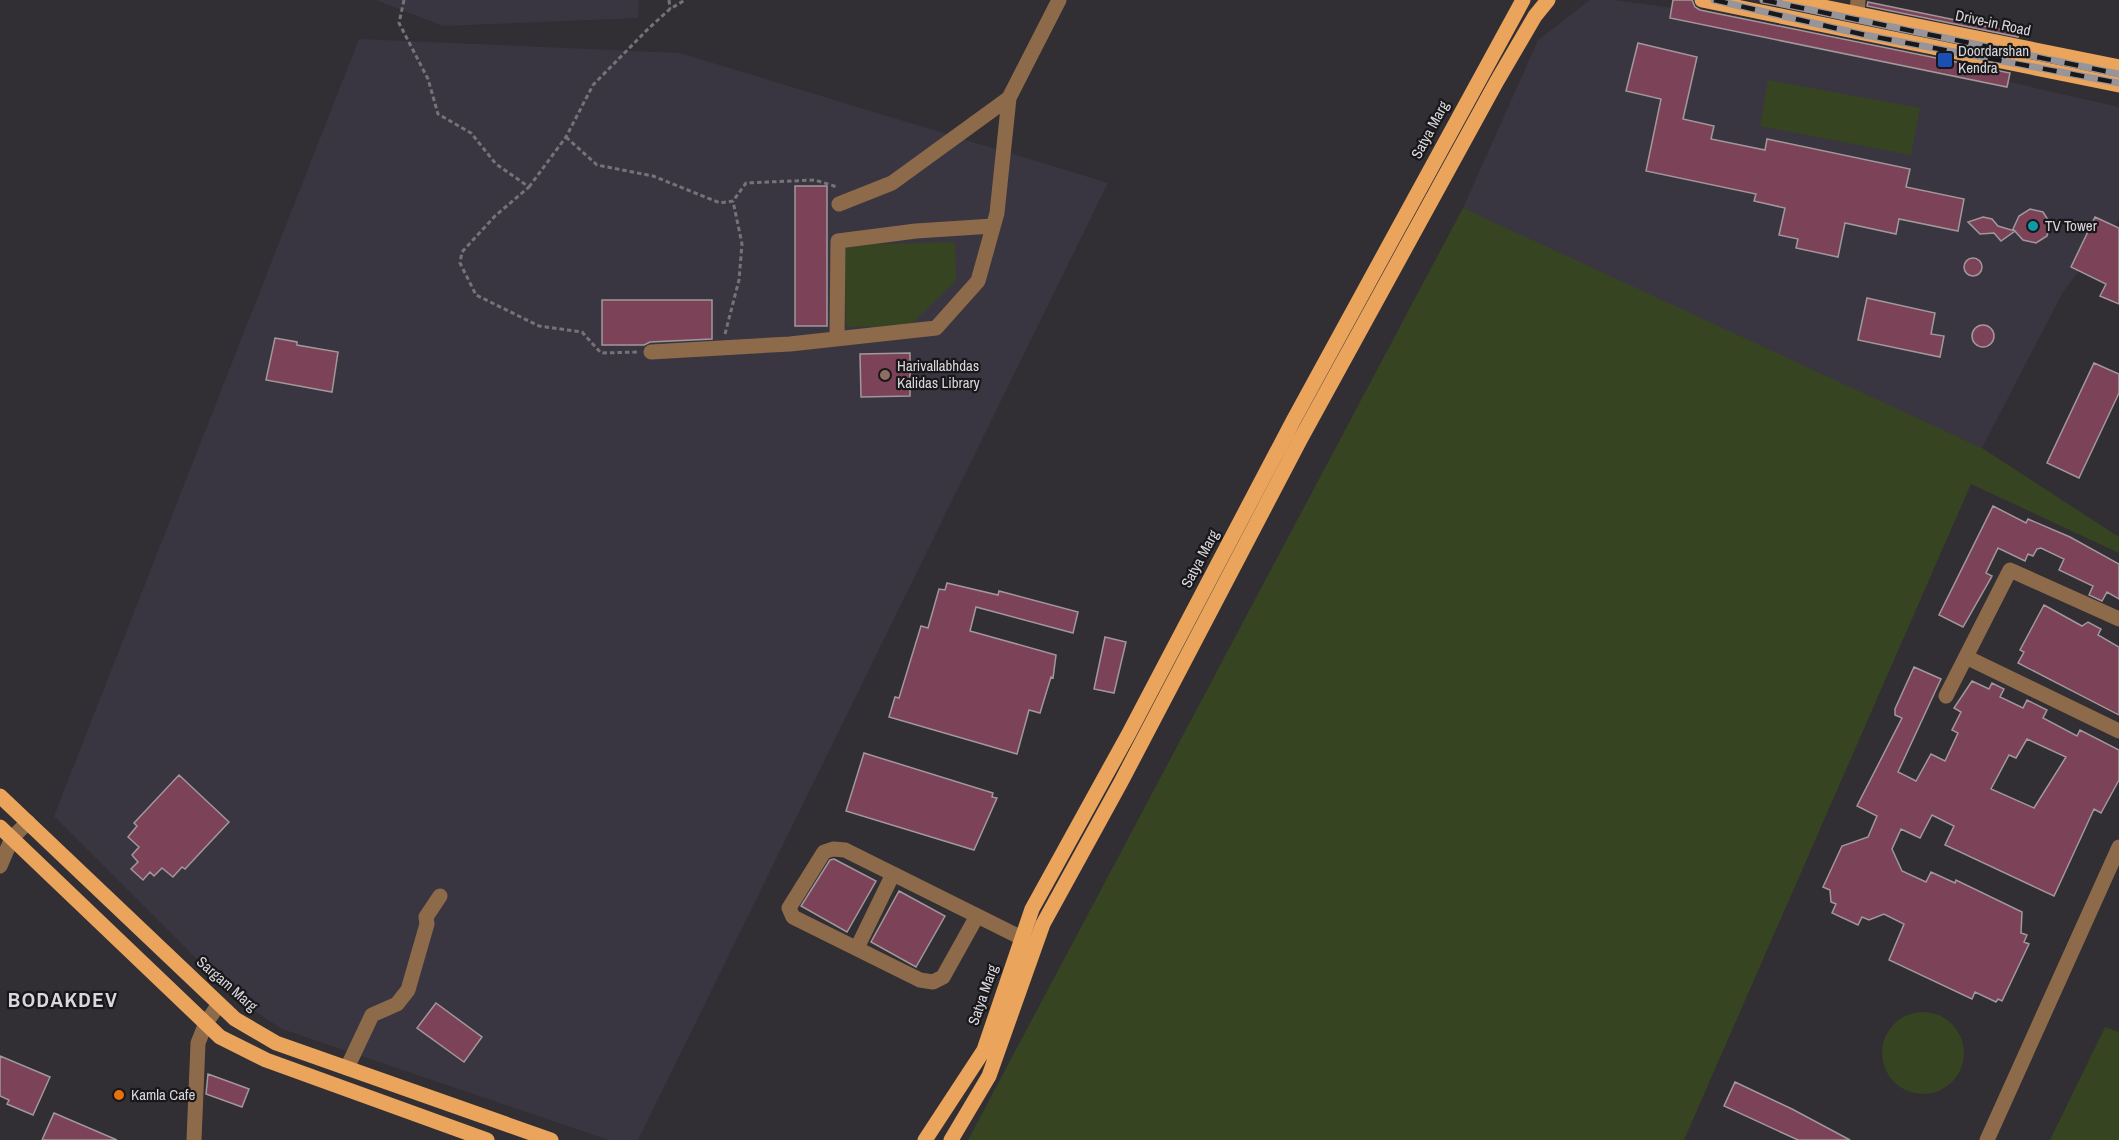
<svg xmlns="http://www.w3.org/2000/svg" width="2119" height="1140" font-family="'Archivo Narrow',sans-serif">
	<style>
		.built { fill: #3a3641 }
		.green { fill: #364422 }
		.building { fill: #7c4258; stroke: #a1989b; stroke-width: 1.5; fill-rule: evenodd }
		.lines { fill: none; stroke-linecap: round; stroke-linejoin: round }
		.path { stroke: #767378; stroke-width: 3; stroke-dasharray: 4.5 3; stroke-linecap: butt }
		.minor { stroke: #8d6b4a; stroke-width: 15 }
		.major { stroke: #eaa45c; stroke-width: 15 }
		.rail-casing { stroke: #97959a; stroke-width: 7 }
		.rail { stroke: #18171a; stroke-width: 4.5; stroke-dasharray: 14; stroke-linecap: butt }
		.transit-dot { fill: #1a4fb4; stroke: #18171a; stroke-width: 2 }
		.culture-dot { fill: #0f9aa8; stroke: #18171a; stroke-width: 2 }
		.education-dot { fill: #8d6e63; stroke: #18171a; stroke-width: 2 }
		.food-dot { fill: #e8710a; stroke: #18171a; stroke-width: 2 }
		.labels { text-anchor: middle; stroke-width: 4.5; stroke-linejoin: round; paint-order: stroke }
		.street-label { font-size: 15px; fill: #d9d7db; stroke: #18171a }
		.poi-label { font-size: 15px; fill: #d9d7db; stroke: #18171a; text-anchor: start }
		.district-label { font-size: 21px; font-weight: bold; letter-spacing: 1.5px; fill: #d9d7db; stroke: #18171a }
	</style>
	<rect width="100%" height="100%" fill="#312e34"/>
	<!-- built -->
	<path class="built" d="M376 0H639L638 18 443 26Z
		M1590 0H1613L1703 12 2119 107V220L2063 292 1982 448 1561 260 1463 208 1538 40Z
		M359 39 680 53 1108 183 638 1140H609L282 1029 238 1000 54 816Z"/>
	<!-- green -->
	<path class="green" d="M1768 80 1920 108 1911 155 1760 126Z
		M1463 208 1982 448 2119 537V553L1971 484 1684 1140H968Z
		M955 242 956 281 909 326 846 327 844 245Z
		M1882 1053a41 41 0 1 1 82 0a41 41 0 1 1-82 0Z
		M2105 1027 2119 1032V1140H2050Z"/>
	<!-- building -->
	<path class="building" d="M1673 0H1692L1695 7 1700 10 2010 73 2007 87 1670 18Z
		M1868 2 2019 33 2018 37 1867 6Z
		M1638 43 1697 57 1683 119 1714 126 1711 139 1765 150 1767 139 1910 169 1906 187 1964 199 1958 231 1899 219 1896 234 1845 223 1838 257 1796 248 1798 239 1779 235 1785 208 1754 201 1756 194 1646 171 1661 99 1626 91Z
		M795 186H827V326H795Z
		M2030 209 2043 212 2050 223 2047 236 2036 243 2023 240 2013 229 2019 216Z
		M1983 217 1992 219 1998 226 2015 231 2001 241 1994 233 1980 234 1968 222Z
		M2095 217 2119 228V304L2100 296 2106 284 2071 267Z
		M1964 267a9 9 0 1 1 18 0a9 9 0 1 1-18 0Z
		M1867 298 1935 313 1931 334 1944 336 1940 357 1858 340Z
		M602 300H712V339L650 342 644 345H602Z
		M1972 336a11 11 0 1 1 22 0a11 11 0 1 1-22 0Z
		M275 338 297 342V345L338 352 332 392 266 380Z
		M910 353V396L861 397 860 354Z
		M2094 363 2119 374V393L2079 478 2047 463Z
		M1993 506 2026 523 2028 519 2070 537 2119 564V599L2107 592 2102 601 2089 595 2093 586 2059 570 2064 559 2041 548 2037 549 2033 556 2028 554 2025 561 1998 548 1986 573 1992 576 1963 627 1939 615Z
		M947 583 998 595 999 591 1078 612 1073 633 976 607 970 631 1056 655 1053 678 1051 677 1040 713 1029 710 1017 754 889 717 895 697 899 698 921 626 928 628 939 589 945 590Z
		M2044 605 2082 626 2088 622 2101 629 2098 635 2119 647V715L2018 663 2024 652 2020 650Z
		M1105 637 1126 642 1114 693 1094 689Z
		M1914 667 1941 679 1898 772 1916 781 1931 754 1945 761 1958 733 1952 730 1961 712 1954 708 1972 681 1989 689 1992 683 2004 689 2000 697 2023 708 2027 700 2047 710 2043 718 2077 736 2080 730 2119 750V780L2101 813 2094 809 2054 896 1945 845 1954 826 1932 815 1920 838 1901 829 1892 849 1902 871 1926 882 1931 872 1955 883 1956 880 2022 912 2021 933 2027 935 2024 942 2029 944 2002 1001 1998 999 1996 1002 1975 992 1972 999 1889 960 1904 924 1884 914 1869 920 1862 917 1858 925 1832 913 1836 904 1831 902 1830 890 1823 887 1842 846 1868 837 1877 816 1857 806 1902 718 1895 715V709ZM2027 739 2066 757 2034 808 1991 789 2009 755 2016 758Z
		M864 753 993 793 992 797 997 798 974 850 846 811Z
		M179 775 229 822 185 869 182 867 173 877 162 868 154 876 150 872 143 880 131 869 138 862 132 855 139 847 128 837 137 826 134 823Z
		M834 859 876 881 847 932 801 906 830 860Z
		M899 891 945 916 916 967 871 942Z
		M436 1003 482 1037 464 1062 417 1028Z
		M0 1056 50 1077 33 1115 7 1104 9 1100 0 1096Z
		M208 1074 249 1089 242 1107 206 1094Z
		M1735 1082 1792 1109 1850 1140H1798L1724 1106Z
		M54 1113 117 1140H42Z"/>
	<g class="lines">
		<!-- path -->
		<path class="path" d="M404 0 399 23 428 79 438 114 471 133 496 164 529 187 495 216 462 252 460 263 476 295 539 326 582 332 601 353 637 352
			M669 0 670 9
			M566 137 597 165 653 176 720 203 733 201 746 183 815 180 837 187
			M529 187 566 137 593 85 649 28 670 9 685 0
			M725 334 739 280 742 244 733 201"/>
		<!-- minor -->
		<path class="minor" d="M1857 14 1858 0
			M839 204 892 183 1009 98
			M837 339 838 241 916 231 993 226
			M651 352 790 344 936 328 978 281 997 213 1009 98 1059 0
			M1966 657 2119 731
			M1946 696 2010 570 2119 619
			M0 866 12 838 28 822
			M977 916 943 977 933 982 920 980 793 917 789 908 824 852 833 849 845 850 1022 938
			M857 948 893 874
			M347 1068 372 1015 397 1004 408 990 427 924 426 917 440 896
			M194 1140 198 1043 206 1023 219 1004
			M1987 1140 2119 847"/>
		<!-- major -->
		<path class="major" d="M1702 0 2119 85
			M1789 0 2119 67
			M0 796 235 1019 276 1043 551 1140
			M0 827 220 1037 266 1060 487 1140
			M925 1140 984 1050 1032 909 1128 735 1293 421 1523 0
			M951 1140 989 1076 1043 924 1121 782 1300 440 1497 81 1535 16 1548 0"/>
		<!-- rail casing -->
		<g class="rail-casing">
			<path id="rail" d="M1714 0 1865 35 2119 83
				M1763 0 2119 74"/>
		</g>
		<!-- rail -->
		<use href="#rail" class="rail"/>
	</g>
	<!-- markers -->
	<rect class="transit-dot" x="1937" y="52" width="16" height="16" rx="3"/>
	<circle class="culture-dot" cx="2033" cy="226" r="6"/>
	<circle class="education-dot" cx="885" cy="375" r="6"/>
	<circle class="food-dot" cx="119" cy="1095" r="6"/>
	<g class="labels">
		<!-- street labels -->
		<g class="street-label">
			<text transform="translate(1993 23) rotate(12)" y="5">Drive-in Road</text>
			<text transform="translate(1430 130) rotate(-62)" y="5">Satya Marg</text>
			<text transform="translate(1200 559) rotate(-62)" y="5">Satya Marg</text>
			<text transform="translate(227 984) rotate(41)" y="5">Sargam Marg</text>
			<text transform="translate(983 995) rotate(-71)" y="5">Satya Marg</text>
		</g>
		<!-- poi labels -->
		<g class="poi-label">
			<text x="1958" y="56">Doordarshan<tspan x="1958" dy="17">Kendra</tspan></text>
			<text x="2045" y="231">TV Tower</text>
			<text x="897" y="371">Harivallabhdas<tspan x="897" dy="17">Kalidas Library</tspan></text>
			<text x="131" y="1100">Kamla Cafe</text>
		</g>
		<!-- district labels -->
		<g class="district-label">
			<text x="63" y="1007">BODAKDEV</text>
		</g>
	</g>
</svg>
